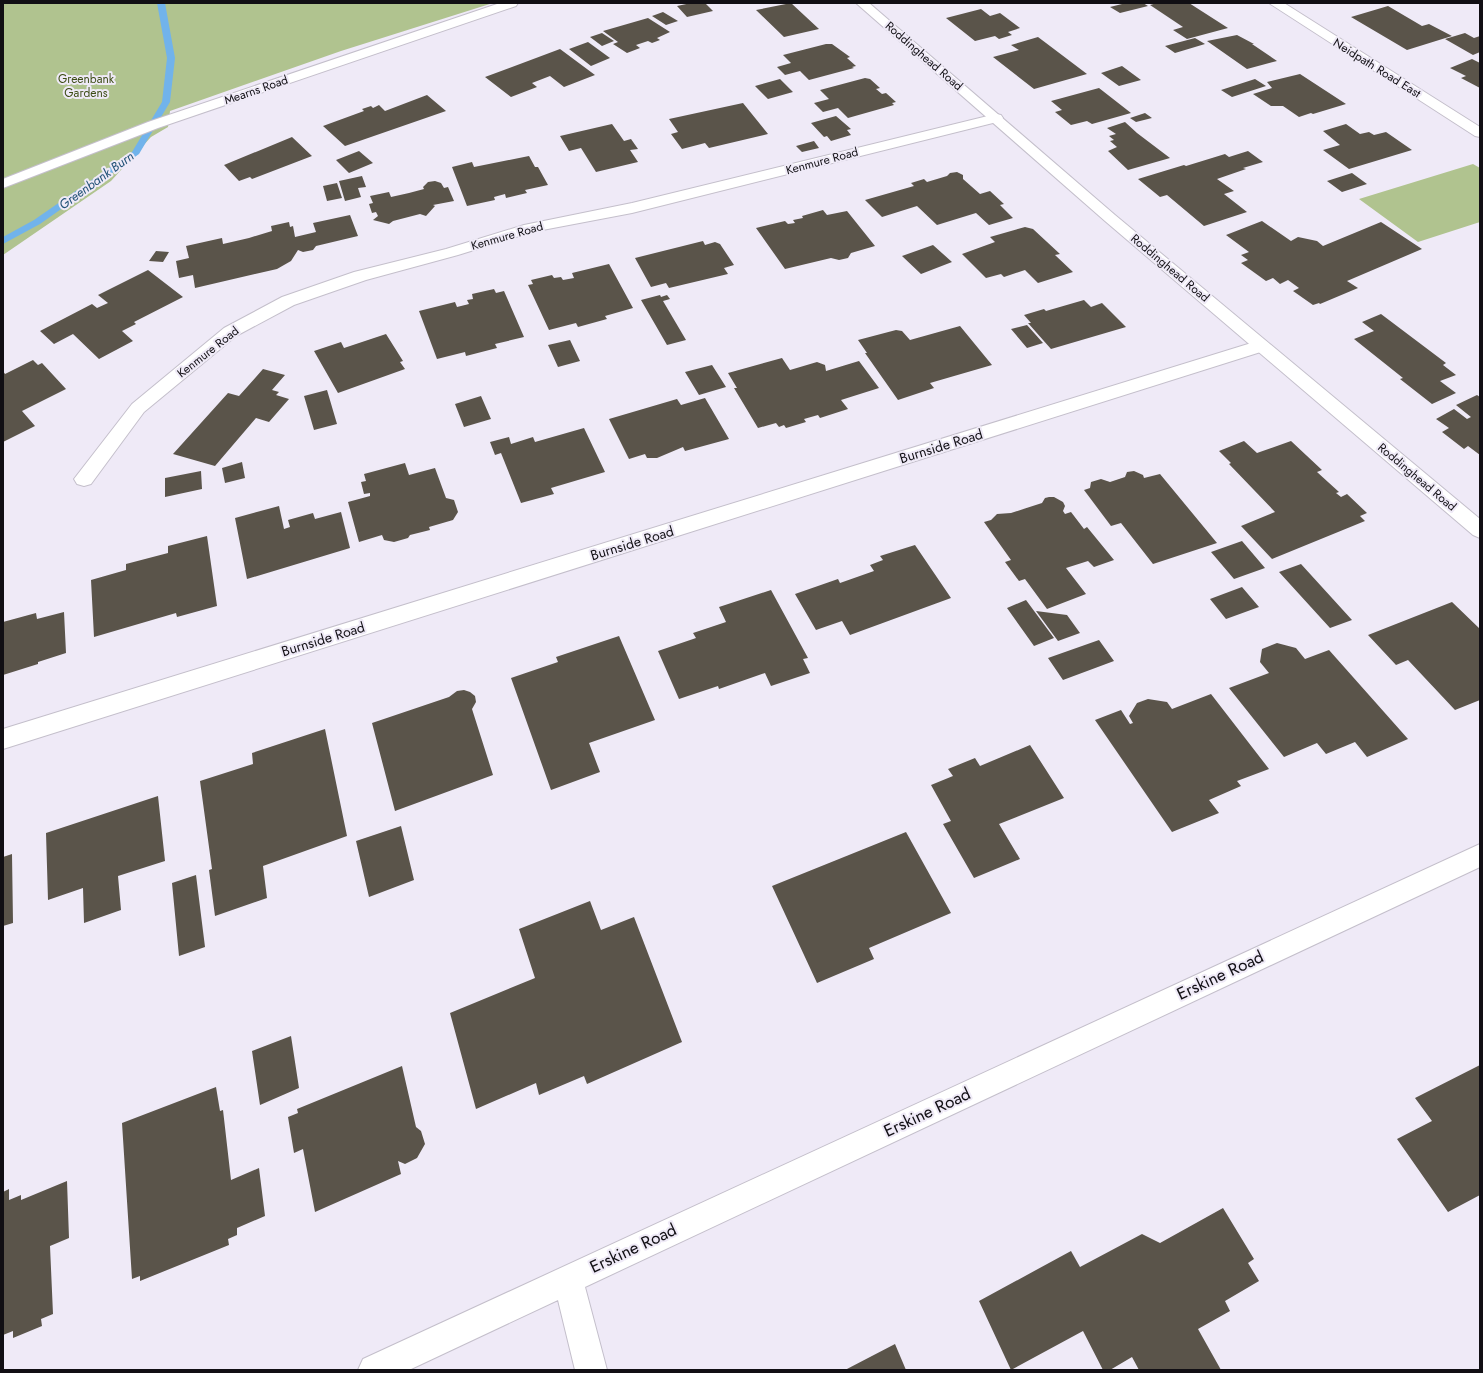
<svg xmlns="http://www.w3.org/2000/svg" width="1483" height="1373" font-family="Jost,sans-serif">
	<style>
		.green { fill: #b0c38f }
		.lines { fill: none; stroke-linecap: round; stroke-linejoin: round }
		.stream { fill: #71b3eb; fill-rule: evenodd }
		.building { fill: #5a544a }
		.minor-casing { stroke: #c4bfcb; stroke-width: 2 }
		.tertiary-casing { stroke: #c4bfcb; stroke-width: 2 }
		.minor { fill: #fff; fill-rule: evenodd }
		.tertiary { fill: #fff; fill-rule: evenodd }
		.labels { text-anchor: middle; stroke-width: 4; stroke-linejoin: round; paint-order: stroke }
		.far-street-label { font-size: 12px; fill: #110f14; stroke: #efeaf7 }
		.far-park-label { font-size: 12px; fill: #3d4d16; stroke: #efeaf7 }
		.far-water-label { font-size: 13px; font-style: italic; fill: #225277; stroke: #efeaf7 }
		.street-label { font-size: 14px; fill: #110f14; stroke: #efeaf7 }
		.near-street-label { font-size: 17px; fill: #110f14; stroke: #efeaf7 }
	</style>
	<rect width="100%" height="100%" fill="#efeaf7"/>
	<!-- green -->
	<path class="green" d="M3 3H493L341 51 170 111 168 127 151 137 111 181 3 255Z
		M1473 164 1480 168V222L1418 242 1359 199Z"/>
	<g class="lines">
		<!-- stream -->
		<path class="stream" d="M157 3H165L175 58 170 102 139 154 40 224 3 244V237L34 220 132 152 162 102 167 58Z"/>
	</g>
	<!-- building -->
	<path class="building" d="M691 3H705L713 11 687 17 677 6Z
		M791 3 819 29 784 37 756 10Z
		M1126 3H1143L1148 6 1120 13 1110 7Z
		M1157 3H1189L1228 28 1187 39 1173 30 1183 27 1150 5Z
		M1388 6 1422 26 1429 24 1452 36 1407 50 1351 17Z
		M981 9 990 16 1000 13 1020 28 1008 32 1012 35 999 39 995 36 975 41 946 18Z
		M663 12 678 21 666 25 652 16Z
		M648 18 670 32 657 38 660 40 652 43 648 41 636 45 640 48 627 53 613 44 618 42 603 31Z
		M602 33 614 41 602 46 590 37Z
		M1465 33 1474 38 1480 36V52L1473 55 1445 39Z
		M1237 35 1254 44H1252L1277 61 1247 69 1207 41Z
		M1038 37 1046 43 1087 74 1034 89 993 57 1019 50 1011 45Z
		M1195 38 1205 44 1175 53 1165 46Z
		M588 42 610 58 591 66 569 49Z
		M826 44H832L850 57 847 58 856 66 852 67 854 68 809 80 800 71 785 75 777 67 791 63 783 55Z
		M560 49 595 75 564 87 550 76 532 83 537 87 511 97 485 77Z
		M1472 59 1480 63V88L1461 78 1466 76 1450 68Z
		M1122 66 1141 80 1119 86 1101 73Z
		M1300 74 1346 104 1313 114 1311 113 1299 117 1283 106H1271L1253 94 1272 88 1267 82Z
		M865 78 870 79 880 88 876 89 882 94 886 93 896 102 892 103 894 105 848 118 838 108 823 112 814 103 829 99 820 90Z
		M780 79 793 92 768 99 755 86Z
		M1255 79 1266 86 1232 97 1221 90Z
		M1099 88 1131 113 1092 124 1087 121 1071 125 1055 112 1062 110 1051 101Z
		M427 95 446 111 345 146 323 126 364 111 362 109 371 106 373 108 379 105 385 111Z
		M743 103 768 134 709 148 705 143 682 149 671 134 678 132 669 119Z
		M1145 113 1152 118 1136 122 1130 118Z
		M836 116 851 129 847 130 851 135 831 141 827 136 824 137 811 123Z
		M1125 122 1137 133 1170 158 1128 170 1108 151 1117 147 1110 141 1114 140 1109 136 1116 134 1107 128Z
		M612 124 624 141 631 139 638 149 630 150 638 162 596 172 581 148 569 151 560 136Z
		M1346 124 1360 134 1369 132 1374 135 1386 132 1412 150 1349 169 1323 150 1340 145 1323 131Z
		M292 137 312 156 252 179 250 177 239 181 224 165Z
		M814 141 819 148 802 152 796 146Z
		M359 151 373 163 349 173 336 160Z
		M1248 151 1263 162 1243 168 1246 169 1217 179 1234 191 1224 194 1247 212 1204 226 1167 195 1160 197 1138 179 1184 165 1186 166 1225 154 1229 157Z
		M529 156 535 167H538L548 185 525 190 527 193 506 198 505 194 494 197 495 200 467 206 452 167 472 162 474 167Z
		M957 172 963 175V179L980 194 990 191 1004 204 1000 205 1013 218 989 225 976 213 937 225 917 206 882 217 865 200 914 186 911 183 924 179 927 182 947 176 950 173Z
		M1352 173 1367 184 1342 192 1327 181Z
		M362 176 366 187 358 188 361 197 345 201 339 181Z
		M435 181 441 183 444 188 448 187 454 201 433 205 435 206 426 216 420 214 393 221 389 224 373 220 378 216 376 212 372 213 369 204 373 203 370 196 389 192 391 197 409 193 424 189 423 187 428 182Z
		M337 183 342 198 327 201 323 186Z
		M823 210 827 215 847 211 875 246 851 253 848 258 839 260 831 258 785 269 756 228 785 221 788 224 795 223 793 220 803 218 802 216Z
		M350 215 358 236 316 246 313 250 303 252 298 250 291 261 277 269 195 288 193 275 179 278 176 261 189 258 186 246 222 238 223 244 249 238 272 231 271 226 289 222 290 227 293 226 295 237 316 232 313 223Z
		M1262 221 1291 241 1298 237 1317 241 1323 246 1381 222 1422 249 1347 281 1358 288 1320 304 1319 303 1313 305 1293 291 1299 288 1288 280 1280 284 1273 278 1266 281 1241 263 1248 260 1241 255 1249 252 1226 235Z
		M1025 227 1033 229 1060 254 1055 255 1073 272 1038 283 1025 270 1004 277 1001 274 986 278 962 254 995 242 990 237Z
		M703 241 705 245 715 242 720 244 734 265 724 268 728 274 669 288 666 283 651 287 635 258Z
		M933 245 952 262 921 274 902 256Z
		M156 251 169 252 163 262 149 261Z
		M609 264 633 308 605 316 607 319 578 327 576 323 549 330 528 285 533 284 531 280 552 275 554 278 561 277 563 280 574 278 572 273Z
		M148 270 183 297 134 322 136 324 122 331 133 341 99 359 73 334 54 344 40 331 92 304 97 308 108 303 98 295Z
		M494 289 496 293 504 291 524 337 495 344 497 348 466 356 465 352 437 359 419 311 455 302 457 307 469 304 467 300 473 299 472 294Z
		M660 295 661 297 667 295 670 299 663 301 686 340 667 345 641 300Z
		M1084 300 1091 307 1102 303 1126 327 1051 349 1028 323H1031L1024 315 1044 309 1046 311Z
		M1381 314 1446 363 1443 365 1456 375 1440 381 1456 393 1432 404 1400 379 1403 378 1354 339 1374 331 1362 322Z
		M1027 325 1043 343 1027 348 1011 329Z
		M960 326 992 365 930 383 934 388 898 400 865 353H867L858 340 896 330 902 331 910 340Z
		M386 334 403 361 400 362 405 369 338 393 314 351 341 342 344 348Z
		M570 340 580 361 558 367 548 345Z
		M782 358 790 370 817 362 825 365 826 371 859 361 879 388 841 400 848 409 820 418 818 415 804 419 806 422 786 428 784 425 779 427 776 423 758 428 734 388H737L728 373Z
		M33 360 38 365 42 363 66 389 22 411 35 426 3 442V371L5 374Z
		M712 365 726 387 699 395 685 372Z
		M263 369 285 375 272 390 279 392 276 395 289 399 269 422 256 418 215 466 173 454 228 393 239 396Z
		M327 390 337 424 314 430 304 396Z
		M1477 395 1480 397V455L1468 446 1464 449 1442 432 1449 428 1436 419 1454 409 1467 419 1471 417 1456 405Z
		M481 396 491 419 464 427 455 404Z
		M705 398 729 439 685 451 683 447 657 458H647L645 454 629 459 609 419 677 399 681 405Z
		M584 428 605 472 551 488 554 494 521 503 501 453 495 455 490 442 509 437 511 444 533 437 535 442Z
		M1244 441 1257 453 1291 441 1322 470 1317 472 1339 492 1336 493 1341 497 1347 494 1367 513 1360 516 1365 521 1272 559 1241 526 1275 512 1229 464 1231 463 1219 451Z
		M242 462 245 478 225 483 222 468Z
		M405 463 409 475 435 468 446 498 454 500 458 512 453 520 429 527 430 530 410 535 408 538 394 542 384 540 382 535 359 542 348 502 370 496V493L364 494 361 482 366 481 364 474Z
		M201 471 202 489 165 497V478Z
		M1134 471 1143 475 1144 478 1160 474 1217 543 1153 564 1121 523 1111 526 1084 490 1090 488 1091 482 1101 479 1110 482 1125 477 1127 472Z
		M1049 497H1054L1063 502 1065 506 1063 511 1065 514 1071 512 1084 529 1087 527 1114 560 1094 567 1088 561 1066 568 1086 594 1047 609 1025 579 1019 581 1005 562 1011 560 984 522 991 520 997 514 1011 513 1042 503 1045 498Z
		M279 506 284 529 290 527 288 520 313 513 315 519 341 512 350 548 247 579 235 518Z
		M207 536 217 606 177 617 176 613 94 637 91 580 126 570V564L168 553V546Z
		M1242 541 1265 568 1234 579 1211 552Z
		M915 545 951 598 850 635 842 621 816 630 795 594 838 579 840 583 874 571 870 565 883 560 880 556Z
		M1301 564 1352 620 1330 628 1279 572Z
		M1242 587 1259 607 1226 619 1210 599Z
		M771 590 808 658 803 659 810 673 771 686 765 673 719 689 718 686 679 699 658 651 696 638 693 633 726 622 719 607Z
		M1026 600 1054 638 1034 646 1007 608Z
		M1452 602 1480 629V700L1455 710 1408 660 1396 665 1368 635Z
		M1036 611 1067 615 1080 633 1058 641Z
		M64 612 66 653 38 662V664L3 675V622L36 613 37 619Z
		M619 636 655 720 589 743 600 772 551 790 511 678 558 662 556 657Z
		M1099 640 1114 661 1063 680 1048 658Z
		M1277 643 1296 648 1305 659 1329 650 1408 739 1367 757 1355 742 1326 754 1317 743 1284 757 1229 688 1269 673 1260 662 1262 649Z
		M464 690 470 692 475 696 476 702 472 709 493 775 395 811 372 723 449 697 457 691Z
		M1211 694 1269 769 1237 781 1241 786 1209 800 1219 813 1172 832 1095 720 1121 710 1130 724 1133 723 1129 716 1137 703 1148 699 1167 702 1172 709Z
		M325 729 347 836 263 866 267 898 215 916 209 870 212 869 200 781 253 764 252 753Z
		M1030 745 1064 798 999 824 1020 859 974 878 943 824 951 821 931 785 953 776 948 769 975 758 980 766Z
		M158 796 165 861 118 876 121 910 84 923 83 888 48 900 46 833Z
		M401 826 414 880 369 897 356 841Z
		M906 832 951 913 869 948 874 959 817 983 772 886Z
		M12 854 13 923 3 926V857Z
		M196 875 205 947 179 956 172 883Z
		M590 901 601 930 634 917 682 1042 587 1084 584 1076 539 1095 536 1083 476 1109 450 1013 535 978 519 929Z
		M291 1036 299 1088 260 1105 252 1051Z
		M1480 1065V1195L1448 1212 1397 1139 1432 1121 1415 1098Z
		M402 1066 416 1127 421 1131 425 1144 417 1158 405 1164 398 1161 401 1174 315 1212 303 1149 294 1153 288 1117 298 1113 297 1109Z
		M216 1087 220 1111 223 1110 231 1180 259 1168 265 1216 237 1228V1235L228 1239 229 1245 140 1281V1276L132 1279 122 1123Z
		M67 1181 69 1238 50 1246 53 1314 41 1319 42 1326 13 1338V1331L3 1335V1192L9 1189V1200L21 1195V1200Z
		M1223 1208 1254 1259 1248 1263 1259 1281 1225 1301 1230 1311 1198 1329 1221 1370H1139L1132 1357 1110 1370H1103L1083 1331 1011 1370 979 1301 1071 1251 1080 1267 1142 1234 1160 1243Z
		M895 1344 906 1370H845Z"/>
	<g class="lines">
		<!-- minor casing -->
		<g class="minor-casing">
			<path id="minor" d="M1269 3H1284L1480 127V137L1475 136Z
				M996 114 1001 115 1003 118 1001 121 632 213 532 232 458 255 366 280 294 305 236 336 144 412 91 484 84 486 77 484 74 479 132 404 224 328 282 297 354 272 446 249 524 225 632 203Z
				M1261 340 1267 342 1270 346 1267 350 3 749V729Z
				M1480 844V867L585 1287 607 1370H575L558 1300 409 1370H358L363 1359Z"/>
		</g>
		<!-- tertiary casing -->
		<g class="tertiary-casing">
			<path id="tertiary" d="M500 3H518L516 6 158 128 3 188V179L148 122Z
				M856 3H869L1115 215 1480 519V538L1473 535 1105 221Z"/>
		</g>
		<!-- minor -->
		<use href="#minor" class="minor"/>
		<!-- tertiary -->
		<use href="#tertiary" class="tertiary"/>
	</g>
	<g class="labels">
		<!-- far-street labels -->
		<g class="far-street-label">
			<text transform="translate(924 56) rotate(41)" y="4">Roddinghead Road</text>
			<text transform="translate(1377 68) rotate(32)" y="4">Neidpath Road East</text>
			<text transform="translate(256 90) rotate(-19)" y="4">Mearns Road</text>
			<text transform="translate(822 161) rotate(-15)" y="4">Kenmure Road</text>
			<text transform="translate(507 236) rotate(-16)" y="4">Kenmure Road</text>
			<text transform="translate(1170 268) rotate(40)" y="4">Roddinghead Road</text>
			<text transform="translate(208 352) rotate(-38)" y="4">Kenmure Road</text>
			<text transform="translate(1417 477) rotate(40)" y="4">Roddinghead Road</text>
		</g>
		<!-- far-park labels -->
		<g class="far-park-label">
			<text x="86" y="83">Greenbank<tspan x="86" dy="14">Gardens</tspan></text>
		</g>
		<!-- far-water labels -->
		<g class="far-water-label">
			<text transform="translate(96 180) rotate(-36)" y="5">Greenbank Burn</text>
		</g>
		<!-- street labels -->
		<g class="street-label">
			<text transform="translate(941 446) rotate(-17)" y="5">Burnside Road</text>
			<text transform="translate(632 543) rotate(-17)" y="5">Burnside Road</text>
			<text transform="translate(323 639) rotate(-17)" y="5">Burnside Road</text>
		</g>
		<!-- near-street labels -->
		<g class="near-street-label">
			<text transform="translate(1220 975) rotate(-25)" y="6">Erskine Road</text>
			<text transform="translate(927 1112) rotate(-25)" y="6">Erskine Road</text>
			<text transform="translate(633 1248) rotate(-25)" y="6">Erskine Road</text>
		</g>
	</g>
	<!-- border -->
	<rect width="1483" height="1373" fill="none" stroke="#110f14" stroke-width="8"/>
</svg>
